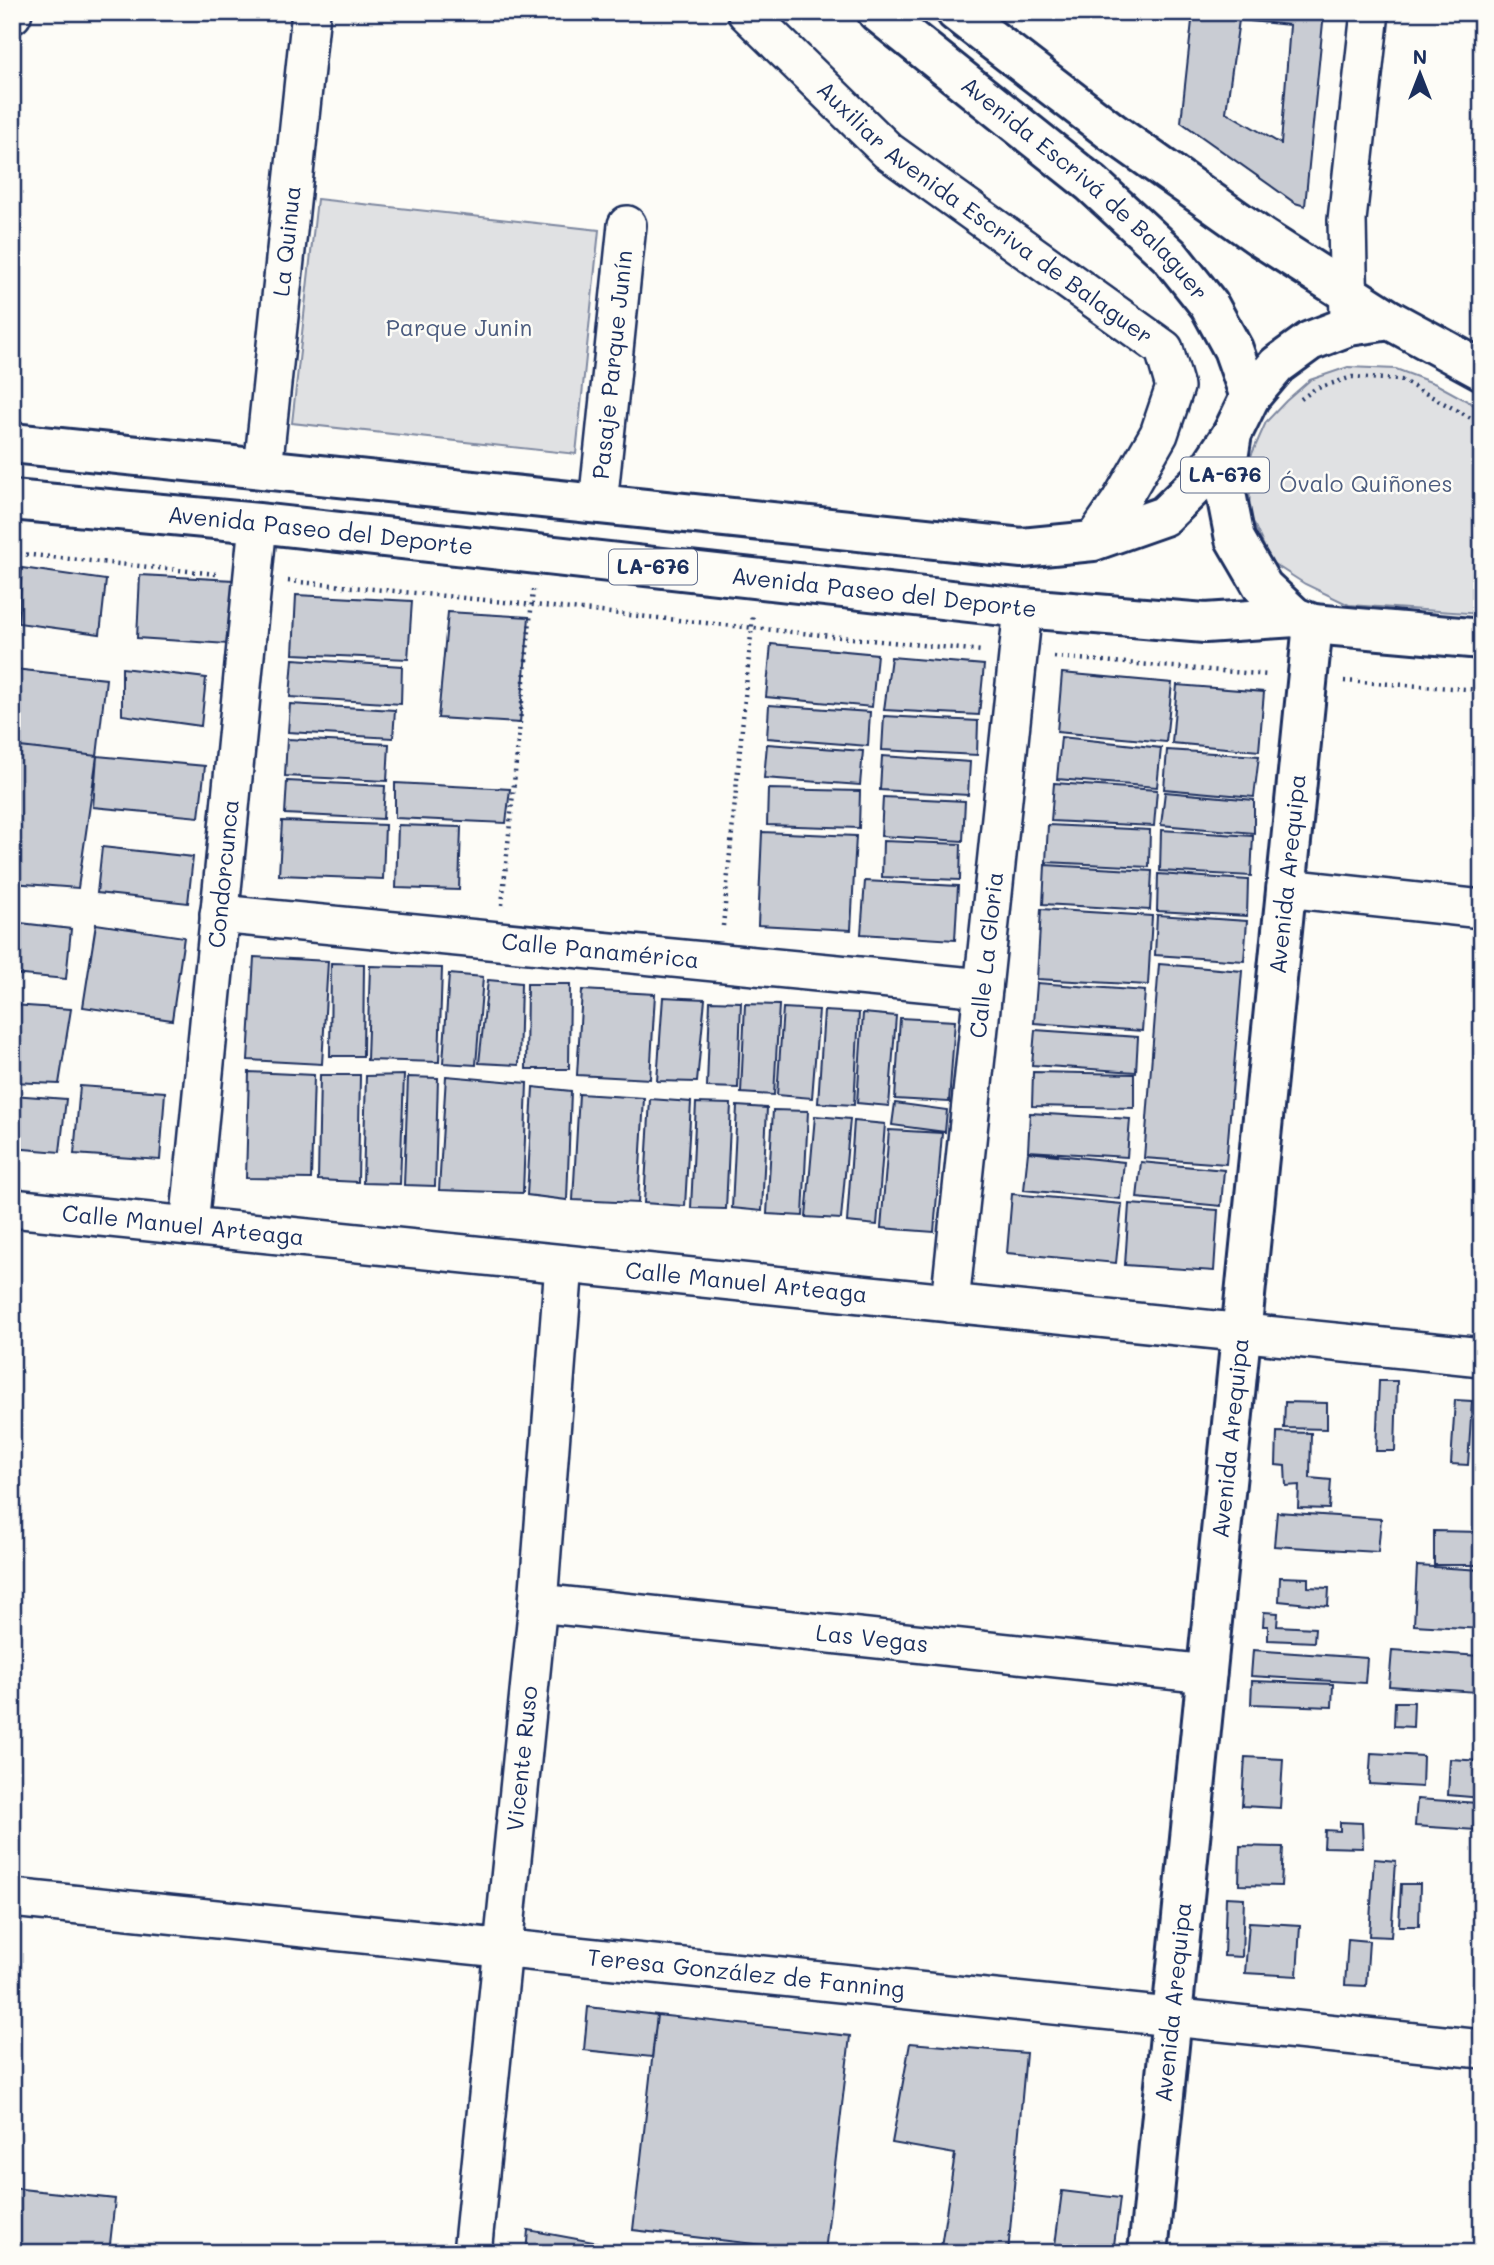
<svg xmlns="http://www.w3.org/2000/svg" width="1494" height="2265" font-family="Mali,sans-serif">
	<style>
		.green { fill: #e0e1e3; stroke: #7e88a0; stroke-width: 2 }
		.building { fill: #c9ccd3; stroke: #1b2f5e; stroke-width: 2; fill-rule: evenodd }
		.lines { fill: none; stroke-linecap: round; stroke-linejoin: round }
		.street-casing { stroke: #1b2f5e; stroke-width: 42 }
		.secondary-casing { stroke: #1b2f5e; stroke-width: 44 }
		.primary-casing { stroke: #1b2f5e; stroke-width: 44 }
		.path { stroke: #1b2f5e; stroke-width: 4.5; stroke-dasharray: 2 5; stroke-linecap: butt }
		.street { stroke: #fdfcf7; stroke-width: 37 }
		.secondary { stroke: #fdfcf7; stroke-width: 38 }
		.primary { stroke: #fdfcf7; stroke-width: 38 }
		.labels { text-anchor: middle; stroke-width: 5; stroke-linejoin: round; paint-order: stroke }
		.shield { fill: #fdfcf7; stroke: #5f6c8c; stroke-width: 2 }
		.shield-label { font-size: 21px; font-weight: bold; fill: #1b2f5e }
		.street-label { font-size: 23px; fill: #1b2f5e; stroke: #fdfcf7 }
		.park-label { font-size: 23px; fill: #4c5c7f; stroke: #fdfcf7 }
	</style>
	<rect width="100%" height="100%" fill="#fdfcf7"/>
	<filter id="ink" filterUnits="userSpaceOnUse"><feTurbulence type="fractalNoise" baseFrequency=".0143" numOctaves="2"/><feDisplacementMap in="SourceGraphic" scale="14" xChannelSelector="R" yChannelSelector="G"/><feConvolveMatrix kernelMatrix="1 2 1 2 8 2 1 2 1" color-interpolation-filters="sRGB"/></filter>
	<g filter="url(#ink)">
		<!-- green -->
		<path class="green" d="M317 199 599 230 576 454 292 423Z
			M1348 367 1396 369 1436 384 1482 409V614L1349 605 1305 584 1271 562 1249 513 1251 456 1266 422 1286 401 1310 380Z"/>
		<!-- building -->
		<path class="building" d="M1193 12H1324L1305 206 1295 203 1181 122ZM1239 20 1290 25 1281 144 1226 112Z
			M22 568 106 580 100 634 18 623Z
			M140 575 234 580 228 644 137 638Z
			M296 595 412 601 408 659 293 654Z
			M448 612 529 617 520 723 438 718Z
			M771 644 877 654 872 707 766 697Z
			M891 657 984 665 979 715 884 710Z
			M293 659 402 666 401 704 290 697Z
			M122 668 206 678 201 726 122 715Z
			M14 669 106 679 97 756 12 746Z
			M1062 673 1172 683 1166 742 1057 732Z
			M1177 685 1264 692 1259 751 1172 743Z
			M290 704 395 710 393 738 288 732Z
			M769 705 870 712 868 746 767 738Z
			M884 716 978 721 977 755 882 750Z
			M1061 737 1161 748 1157 787 1057 779Z
			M287 739 389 744 387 781 285 776Z
			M767 744 863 751 860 785 764 778Z
			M12 746 97 756 78 888 12 883Z
			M1167 750 1259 756 1254 797 1164 789Z
			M97 756 205 766 199 817 93 807Z
			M882 756 970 762 968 795 880 790Z
			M287 781 385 786 383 819 285 814Z
			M395 783 510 789 506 823 395 818Z
			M1054 783 1157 790 1154 826 1051 821Z
			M768 789 860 791 859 828 767 825Z
			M1165 792 1254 800V833L1161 825Z
			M883 797 965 801 963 841 881 836Z
			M282 821 385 825 383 879 279 875Z
			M398 825 461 827 459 890 396 888Z
			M1048 825 1150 830 1149 867 1046 862Z
			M1161 830 1253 836 1251 876 1160 871Z
			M762 832 856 836 851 930 758 925Z
			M883 841 961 844 960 880 882 877Z
			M102 847 193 857 188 903 97 893Z
			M1045 865 1152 871 1150 910 1043 904Z
			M1158 874 1248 880 1247 916 1157 911Z
			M865 881 958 886 955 940 861 934Z
			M1041 909 1152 916 1148 985 1037 979Z
			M1157 915 1247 921 1244 961 1155 955Z
			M12 922 71 929 66 979 12 974Z
			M96 924 184 937 172 1020 83 1007Z
			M254 957 328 961 322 1064 248 1060Z
			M331 963 364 964 363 1056H330Z
			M1159 964 1242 971 1226 1164 1144 1158Z
			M370 966 442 968 439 1062 367 1060Z
			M449 974 483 977 476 1065 443 1063Z
			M488 980 521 983 519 1065 479 1063Z
			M1037 983 1145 991 1142 1031 1034 1023Z
			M527 984H570L569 1069H526Z
			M582 990 655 994 650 1079 577 1075Z
			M663 997 705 999 697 1082 657 1081Z
			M710 1001 741 1002 738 1088 707 1087Z
			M745 1004 779 1005 774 1095 741 1093Z
			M12 1005 71 1009 59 1084 12 1082Z
			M783 1008 819 1010 812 1098 777 1095Z
			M824 1011 859 1013 854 1105 818 1103Z
			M863 1013 896 1016 889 1106 857 1103Z
			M900 1018 955 1021 949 1102 895 1099Z
			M1035 1030 1138 1037 1136 1072 1032 1065Z
			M249 1072 314 1075 311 1179 246 1178Z
			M1033 1072 1134 1074V1108L1032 1106Z
			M320 1075H360L358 1182 318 1180Z
			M404 1075 400 1184 363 1183 366 1076Z
			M446 1076 527 1083 523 1193 439 1190Z
			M408 1077 438 1078 435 1186 404 1185Z
			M80 1086 165 1092 160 1160 74 1154Z
			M533 1087 571 1091 567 1200 527 1195Z
			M579 1094 644 1098 638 1203 573 1200Z
			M12 1095 66 1099 60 1152 12 1148Z
			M650 1099 691 1102 685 1206 644 1203Z
			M696 1103 731 1104 726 1209 691 1208Z
			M895 1103 947 1110 945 1132 892 1125Z
			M737 1106 767 1108 762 1211 732 1208Z
			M773 1110 808 1111 803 1216 767 1214Z
			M1030 1113 1130 1119 1127 1157 1028 1151Z
			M815 1116 850 1119 841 1219 806 1217Z
			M854 1121 885 1124 877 1225 847 1222Z
			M889 1130 942 1133 934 1232 881 1228Z
			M1028 1152 1124 1162 1120 1199 1024 1190Z
			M1141 1162 1224 1170 1221 1206 1137 1198Z
			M1012 1194 1122 1204 1116 1263 1007 1253Z
			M1129 1204 1218 1210 1214 1271 1125 1265Z
			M1379 1381H1397L1395 1451H1376Z
			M1455 1400 1472 1401 1468 1465 1451 1464Z
			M1285 1402 1327 1403V1429L1284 1428Z
			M1277 1432 1311 1433 1310 1478 1331 1480 1329 1509 1298 1508 1299 1485 1286 1486 1285 1466 1276 1465Z
			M1277 1512 1381 1519 1378 1552 1274 1546Z
			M1434 1531 1482 1532V1565H1434Z
			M1417 1566 1482 1570V1629L1414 1625Z
			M1280 1577 1308 1578V1587L1329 1588 1328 1606 1279 1601Z
			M1264 1612 1278 1613 1277 1626 1315 1628 1314 1642 1268 1640V1626H1263Z
			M1253 1650 1367 1658 1365 1683 1251 1676Z
			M1392 1650 1480 1656 1477 1692 1389 1686Z
			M1252 1681 1333 1684 1332 1707 1251 1704Z
			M1477 1699H1482V1733L1476 1732Z
			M1395 1702H1414L1413 1727 1394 1726Z
			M1371 1753 1423 1756 1422 1787 1369 1784Z
			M1245 1757 1283 1759 1280 1808 1242 1806Z
			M1450 1759 1482 1761V1798L1448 1795Z
			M1417 1799 1478 1803 1476 1830 1415 1826Z
			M1340 1822 1362 1823 1363 1848 1324 1847 1325 1830 1340 1831Z
			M1240 1846 1283 1847 1281 1886 1239 1885Z
			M1374 1859 1396 1861 1391 1937 1369 1936Z
			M1401 1884H1420L1419 1926H1399Z
			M1226 1897 1244 1898 1242 1957 1224 1956Z
			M1249 1922 1300 1925 1297 1976 1245 1973Z
			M1348 1939 1369 1941 1366 1986 1345 1985Z
			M588 2007 657 2015 652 2057 584 2050Z
			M657 2015 850 2036 825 2252 633 2230Z
			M910 2043 1026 2053 1008 2253H940L955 2154 892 2143Z
			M12 2188 115 2199 109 2253H12Z
			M1062 2191 1120 2198 1113 2253H1054Z
			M528 2230 599 2243 598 2253H526Z"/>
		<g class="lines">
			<!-- street casing -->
			<g class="street-casing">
				<g id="street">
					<path id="s1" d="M746 12 888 151 1164 349 1175 387 1159 434 1120 502 1093 541"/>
					<path d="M12 15 13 12"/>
					<path d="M1349 321 1347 220 1370 12"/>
					<path id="s2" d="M263 469 311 12"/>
					<path id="s3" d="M598 504 627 225"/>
					<path d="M1286 888 1482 909"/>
					<path id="s4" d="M219 914 983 988"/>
					<path id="s5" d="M12 1208 1482 1357"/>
					<path id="s6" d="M189 1226 258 523"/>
					<path id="s7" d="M950 1303 1023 608"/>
					<path id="s8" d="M538 1603 1207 1674"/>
					<path id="s9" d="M12 1898 1482 2049"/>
					<path id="s10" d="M472 2253 538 1603 564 1264"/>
				</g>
			</g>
			<!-- secondary casing -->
			<g class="secondary-casing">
				<g id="secondary">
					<path id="s11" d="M1148 2253 1313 624"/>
				</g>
			</g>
			<!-- primary casing -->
			<g class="primary-casing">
				<g id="primary">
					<path id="s12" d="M877 12 1092 184 1170 256 1209 305 1233 349 1250 397"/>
					<path d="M956 12 1112 132 1262 238 1390 320"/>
					<path d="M1482 370 1390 320 1349 326 1310 341 1277 365 1250 397 1232 434 1224 483 1235 539 1263 587 1295 617 1313 624 1482 639"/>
					<path d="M12 443 1022 548 1093 541 1164 516 1203 478 1232 434"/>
					<path id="s13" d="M12 500 258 523 1023 608 1205 623 1295 617"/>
				</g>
			</g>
			<!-- path -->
			<path class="path" d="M1301 399 1315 389 1352 377 1401 380 1482 424
				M12 553 217 574
				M288 581C520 602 751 629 983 651
				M1054 657 1269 675
				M1344 681 1482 690
				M502 905 533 590
				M723 926 753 614"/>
			<!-- street -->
			<use href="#street" class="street"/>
			<!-- secondary -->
			<use href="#secondary" class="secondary"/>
			<!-- primary -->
			<use href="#primary" class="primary"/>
		</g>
	</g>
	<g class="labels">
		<!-- shield labels -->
		<g class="shield">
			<rect x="1181" y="457.5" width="88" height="35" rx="5"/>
			<rect x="609" y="549.5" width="88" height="35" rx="5"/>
		</g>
		<g class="shield-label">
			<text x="1225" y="482">LA-676</text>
			<text x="653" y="574">LA-676</text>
		</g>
		<!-- street labels -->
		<g class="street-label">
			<text dy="8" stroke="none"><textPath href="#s12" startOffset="273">Avenida Escrivá de Balaguer</textPath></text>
			<text dy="8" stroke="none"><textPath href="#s1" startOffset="313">Auxiliar Avenida Escriva de Balaguer</textPath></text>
			<text dy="8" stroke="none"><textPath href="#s2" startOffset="229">La Quinua</textPath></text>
			<text dy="8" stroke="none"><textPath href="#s3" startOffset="140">Pasaje Parque Junín</textPath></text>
			<text dy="8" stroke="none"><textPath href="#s13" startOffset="310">Avenida Paseo del Deporte</textPath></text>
			<text dy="8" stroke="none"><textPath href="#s13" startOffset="877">Avenida Paseo del Deporte</textPath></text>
			<text dy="8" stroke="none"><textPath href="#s11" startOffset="1386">Avenida Arequipa</textPath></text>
			<text dy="8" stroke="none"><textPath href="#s6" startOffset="354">Condorcunca</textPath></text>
			<text dy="8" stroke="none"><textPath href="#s4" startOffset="383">Calle Panamérica</textPath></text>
			<text dy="8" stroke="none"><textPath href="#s7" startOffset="350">Calle La Gloria</textPath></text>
			<text dy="8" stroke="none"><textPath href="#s5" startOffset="172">Calle Manuel Arteaga</textPath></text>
			<text dy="8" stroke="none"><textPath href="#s5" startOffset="738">Calle Manuel Arteaga</textPath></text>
			<text dy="8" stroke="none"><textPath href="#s11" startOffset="819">Avenida Arequipa</textPath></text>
			<text dy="8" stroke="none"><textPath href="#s8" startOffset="336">Las Vegas</textPath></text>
			<text dy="8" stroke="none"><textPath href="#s10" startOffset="497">Vicente Ruso</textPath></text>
			<text dy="8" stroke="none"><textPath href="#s9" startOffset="738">Teresa González de Fanning</textPath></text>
			<text dy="8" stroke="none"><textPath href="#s11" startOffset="252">Avenida Arequipa</textPath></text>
		</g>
		<!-- park labels -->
		<g class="park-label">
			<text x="459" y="336">Parque Junin</text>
			<text x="1366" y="492">Óvalo Quiñones</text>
		</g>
	</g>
	<!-- margin -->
	<rect width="1494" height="2265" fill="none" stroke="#fdfcf7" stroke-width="42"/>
	<rect x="21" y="21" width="1452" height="2223" fill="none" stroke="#1b2f5e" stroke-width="2.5" filter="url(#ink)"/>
	<!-- north arrow -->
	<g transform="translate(1420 74)" stroke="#fdfcf7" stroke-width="5" paint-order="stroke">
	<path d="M0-5L12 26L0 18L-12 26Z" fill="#1b2f5e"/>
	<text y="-10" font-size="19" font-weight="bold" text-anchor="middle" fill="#1b2f5e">N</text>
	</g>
</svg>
